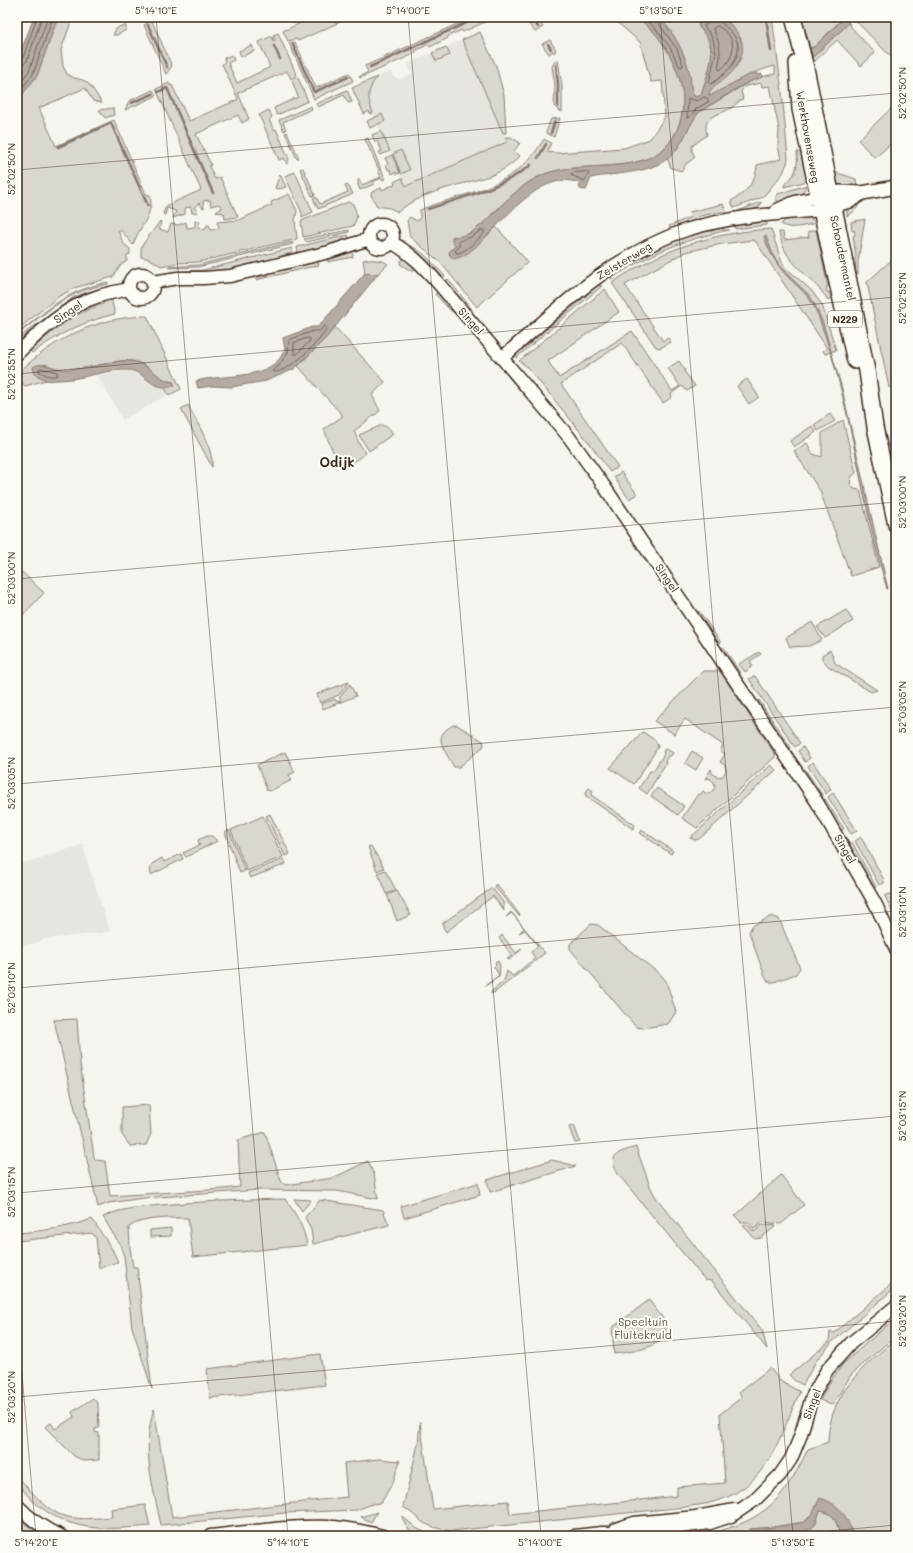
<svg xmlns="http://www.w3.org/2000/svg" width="913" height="1553" font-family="Mali,sans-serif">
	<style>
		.built { fill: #e7e5df }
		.green { fill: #dad6d0; stroke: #8a8077 }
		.water { fill: #b4aca4; stroke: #84786e }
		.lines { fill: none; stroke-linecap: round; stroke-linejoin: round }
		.shore { stroke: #6b5e54; stroke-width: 1 }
		.stream { stroke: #84786e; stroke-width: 2.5 }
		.tertiary-casing { stroke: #3b2a1e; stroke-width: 15 }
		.secondary-casing { stroke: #3b2a1e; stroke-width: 16 }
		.primary-casing { stroke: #3b2a1e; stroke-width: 18 }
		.tertiary { stroke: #fdfcf7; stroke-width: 12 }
		.secondary { stroke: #fdfcf7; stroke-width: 13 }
		.primary { stroke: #fdfcf7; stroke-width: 15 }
		.ticks { fill: none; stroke: #3b2a1e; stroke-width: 1; stroke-opacity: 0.45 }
		.labels { text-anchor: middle; stroke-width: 4; stroke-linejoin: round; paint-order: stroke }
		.shield { fill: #fdfcf7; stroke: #75695f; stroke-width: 1 }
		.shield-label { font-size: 10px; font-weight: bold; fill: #3b2a1e }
		.street-label { font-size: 11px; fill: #3b2a1e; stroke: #fdfcf7 }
		.park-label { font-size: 11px; fill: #63554a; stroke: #fdfcf7 }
		.quarter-label { font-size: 13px; font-weight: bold; fill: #3b2a1e; stroke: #fdfcf7 }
		.neatline { fill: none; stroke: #3b2a1e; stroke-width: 1.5 }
		.ticks-label { font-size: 10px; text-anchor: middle; fill: #3b2a1e }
	</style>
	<rect width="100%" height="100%" fill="#f5f4ee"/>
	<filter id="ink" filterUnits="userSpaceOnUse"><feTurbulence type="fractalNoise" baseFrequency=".025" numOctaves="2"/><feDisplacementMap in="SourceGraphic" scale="8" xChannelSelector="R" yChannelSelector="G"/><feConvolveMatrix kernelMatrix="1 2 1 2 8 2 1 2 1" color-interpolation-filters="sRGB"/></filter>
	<g filter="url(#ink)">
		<!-- built -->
		<path class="built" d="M462 40 507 142 405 186 360 84 391 71 394 77 400 79 412 74 408 64Z
			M129 370 138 374 157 386 165 388 169 394 123 420 97 375Z
			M84 844 85 850 84 851 110 932 46 939 32 944 17 946V865Z"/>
		<!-- green -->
		<path class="green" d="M58 17H73L61 50 63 66 67 74 74 78 83 80 90 85 102 103 93 101 85 88 39 108 56 146 114 120 146 194 150 195C155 214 138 228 133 245L121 230 118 231 124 244 130 249V254L127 255V261L121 265 113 277 74 288 58 297 18 329H17V106L21 96 37 75Z
			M146 17H150L172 66 166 74 144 25 147 23Z
			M314 17H338L340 22 298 41 297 39 288 41 283 31Z
			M456 17H496L463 32 462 30 448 36V38L430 47 429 44 415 51 416 53 360 78 359 77 368 72 365 66 459 23Z
			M523 17H535L543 27 535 32Z
			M611 17H637C642 22 648 26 653 31 670 50 684 80 683 105 683 116 679 125 675 134 650 182 578 156 538 177 520 186 505 202 491 215 484 222 478 229 470 233 465 236 458 237 452 237L485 238 496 227 528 262 477 307 440 262 410 237 407 221 410 217 417 221 420 218V210C451 197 488 192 515 172 527 164 536 152 544 139L551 143 547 152 556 153 624 148 650 139 665 117 662 81 651 82 640 42Z
			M659 17H772L782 92 788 158 787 163 783 173 763 197 734 208 731 201C745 194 756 182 757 165L781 159 778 146 779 129 770 86 762 87 761 83 746 86 741 91 743 99C738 101 736 105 731 108 717 117 702 114 707 135L692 146V151L695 157 686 164 682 171 671 168 667 158C683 146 687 127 699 112L756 78 775 74V66C751 72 731 84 710 97L709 94 711 90 728 76 741 39 731 25 698 26C721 51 709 67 701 95L697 97 694 96C690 90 691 82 690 75 685 53 674 33 659 17Z
			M802 17H844L814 47 810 48Z
			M855 17H896V62L854 19Z
			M849 23 851 27 875 53 861 66 837 40 813 63 812 57 814 56Z
			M121 26H126V30L117 35H113L116 29Z
			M480 32 496 66 504 95 506 133H503L462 40Z
			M278 33 297 76 291 79 287 71 238 93 249 119 242 123 238 115 196 134 211 165 209 166 215 179 220 177 238 217 225 219 224 213 216 212 222 208 219 204 211 206 210 200 203 201 204 208H203L199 203 194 207 198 212 192 213 191 207 185 208V214L173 218 176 211 167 208 165 215 163 214 166 206 201 190 156 89 169 83 171 86 172 85 189 121 237 100 238 99 222 64 225 62 224 58 232 55 234 60 228 63 237 83 270 67 259 42 272 36 273 41 275 40 273 35Z
			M550 40 556 50 554 53 553 51 551 52 550 54 548 53 542 44Z
			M295 42 316 88 349 73 353 81 314 99 289 43Z
			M252 45 254 51 241 57 239 51Z
			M446 47 450 55 436 61 432 53Z
			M556 60H558L562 86V112L557 109 554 106 555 86 552 66Z
			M377 77C367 90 367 98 373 113L370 114 369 111 364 114 352 88Z
			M298 78 308 101 277 115 274 108 298 97 292 81Z
			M153 90 156 96 125 110 129 101Z
			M347 90 352 102 348 103 344 95 318 107 316 104Z
			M896 104V139L875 158 858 140Z
			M311 106 312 109 283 122 286 130 284 131 279 120Z
			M113 108 114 115 105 118 99 110Z
			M269 110 272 117 269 120 274 130 276 129 289 159 287 164 284 158 279 160 259 115Z
			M382 114 385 121 370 128 367 121Z
			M560 118 554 137 546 133 551 119Z
			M381 131 390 151 381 155 379 152 382 151 377 141 375 142 372 135Z
			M287 132 299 158 297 159 285 133Z
			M505 137H511L520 143 514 151 520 156C512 165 503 170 492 175 463 185 421 191 398 212L390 208 377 206 371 195 372 192 381 188 382 190 395 184 394 182 402 178 406 186 507 142Z
			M368 138 380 167 378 168 365 139Z
			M401 150 410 170 401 174 393 154Z
			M797 152H802L807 181 784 187V185C796 176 798 167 797 152Z
			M392 155 400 173 397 174 396 172 392 174 390 169 388 170 386 165 388 164 385 158Z
			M303 168 315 195 312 196 300 169Z
			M381 168 385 179 383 180 382 178 373 182 374 184 360 190 358 185V180L359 179 362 185 381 177 378 170Z
			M832 171 856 179 857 187C839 187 839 190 832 171Z
			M295 172 313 212 302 217V213L285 176Z
			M280 174 286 187 279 189 275 188Z
			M347 185 350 188 353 194 318 209 313 198 316 197 320 204 348 192 345 186Z
			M807 185 801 195 782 203 777 201 775 198 778 194Z
			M289 194 297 211 295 221 297 239 198 262 178 263 161 266 150 259 141 257V248L143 244 160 221 161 222 159 229 168 232 171 224 178 225 186 222 187 228 195 227V221H200L198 227 205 230 207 225H209L211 230 219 228 217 222 239 220 272 205 271 202Z
			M859 201C860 207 853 213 847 216V208Z
			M348 202 353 204C357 215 359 215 353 226L303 237 301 221Z
			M761 202 760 206 753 210 740 212 738 211Z
			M723 204 726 211 700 216 692 222 671 229 669 226 691 217 689 212Z
			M805 217 810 218 817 223C806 225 790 231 781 224L788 218Z
			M865 219 858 261V274H856L855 258 856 257 853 236 855 235 854 230 852 231 851 222Z
			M762 221 767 223V225L735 229 734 224Z
			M723 228V230H729C682 240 651 253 611 279V272C644 253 673 238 710 229L711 231Z
			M771 229 781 260 785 267 811 290 822 305 836 350 825 354 823 351 827 348 756 242 753 240 722 244 685 252 625 285 663 341 668 338 671 342 660 348 656 347 612 283C659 250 714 232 771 229Z
			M349 230V232L307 242 304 239Z
			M816 230 828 287 826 288 827 292H829L831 297 828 300C811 274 784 265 779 232H783L784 240 809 237 808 232Z
			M348 235 349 241 298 255 297 247Z
			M292 242 293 244 198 267 169 268V267L198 265Z
			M412 246 425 255 445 276 441 279 410 249Z
			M292 248 293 253 281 256 282 259 236 270 171 275 170 272 203 270Z
			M352 248 353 257 328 262 327 257Z
			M406 256 418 266 413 272 400 264 401 261Z
			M896 256V381L889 388 867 282Z
			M318 259 319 265 256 280 255 278 269 275 268 271Z
			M368 259 383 261 388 264 378 274 365 273 363 260Z
			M448 279 471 308 473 312 471 314 444 282Z
			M108 282V284C69 291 52 308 22 331V330C53 305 67 291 108 282Z
			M595 284 602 286 516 358V354L522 346H527L587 295 588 291Z
			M108 287 87 296 83 294C60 304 42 322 23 337L24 341 22 343 19 340 20 337 26 332 74 297 87 292Z
			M605 289 619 312 548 361 559 378 632 331 672 391 680 386 668 368 679 361 685 370 684 371 695 386 687 391 682 386 671 394 672 397 663 403 622 343 561 384 618 467 610 472 591 445 548 392 526 366 519 361Z
			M439 290 462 317 460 318 448 308 435 294Z
			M111 298 115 314C82 322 59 334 32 353L28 349 33 348C56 329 74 313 103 304L105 300Z
			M147 316 181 389 169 395 165 388 175 386 173 382C158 380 148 364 133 361 121 359 110 363 99 365 81 370 62 372 45 364L35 374 46 380 25 386 17 377V374C53 339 96 317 147 316Z
			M334 326 385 382 372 395 380 411 354 431 359 443 366 453C362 456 357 461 353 462 335 468 329 441 324 429L343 416 298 366 326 338Z
			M747 379 759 397 749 404 737 386Z
			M188 405C196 421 214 449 212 467L181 409Z
			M830 414 835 421 818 431 814 425Z
			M843 420 856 473 851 477 850 483 854 489 860 490 879 567 851 576 820 491 794 451 807 443 813 454 822 457V433Z
			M382 425 389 428 393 434 369 451 359 435Z
			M812 426 816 432 794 447 790 441Z
			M621 472 637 494 629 499 614 477Z
			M22 572 44 593 17 621V578Z
			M846 610 853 621 825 638 817 627Z
			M699 611 720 641V644L718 646 697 614Z
			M812 622 822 640 809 646 790 647 786 638Z
			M722 647 724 648 741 674 735 672 720 649Z
			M830 650C833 654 833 658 835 663L877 690 871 692 828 666 822 659V655Z
			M759 652 761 654 750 661 753 666 745 672 739 664Z
			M703 671H720L775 754V757L697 828 682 818 698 794 700 795 703 791 707 794 711 793 715 787 714 782 709 778 705 779 711 769 712 773 718 777 723 776 726 771 725 765 720 762 725 754 720 751 723 745 685 719 674 734 654 721Z
			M755 676 800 743 795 747 749 679Z
			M349 682 339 695 320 703 317 694Z
			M350 684 356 696 323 709 321 704 335 699 336 701 340 702V697Z
			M759 700 791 748 788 751 756 703Z
			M453 725H457L483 741 484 746 459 767H454C450 759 436 742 443 733 445 730 450 727 453 725Z
			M643 732 656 741 658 747 634 784 610 768Z
			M803 747 810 758 805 762 798 751Z
			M665 749H667L673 753 671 756 669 755 665 761 666 763 647 794 639 788 650 771H653L664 754 663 751Z
			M692 751 703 758 696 770 685 763Z
			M285 752 295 772 289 775 292 780 270 791 267 790 257 765Z
			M813 762 831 789 826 794 808 766Z
			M771 765 776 770 699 839 695 840 690 838Z
			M805 769 823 796 820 798 802 772Z
			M589 788 593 791 591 795 635 825 633 829 586 796 585 793Z
			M657 788 684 806 678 815 651 796Z
			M833 793 857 831 851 834 828 797Z
			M825 799 844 829 840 831 822 801Z
			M270 814 290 854 285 856 266 816Z
			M263 816 283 857 247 871 231 830Z
			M229 830 245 871 240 873 226 835 225 832Z
			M642 830 673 851 671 854 640 833Z
			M207 836H212L217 841 186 857 183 853 200 845 198 840Z
			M861 837 884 880V883L879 885 855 841Z
			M852 842 876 887 872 889 849 846Z
			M371 846 384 868 377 871 368 847Z
			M181 854 183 859 151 875 150 868 152 864 162 858 164 862Z
			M284 859 286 864 250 878 248 873Z
			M385 870 396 890 386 894 378 873Z
			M496 884 520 915 519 916 494 886Z
			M492 888 503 902 504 911 493 896 446 932 443 927V923Z
			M397 891 411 915 397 921 387 895Z
			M889 894 892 895 896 904V915L894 916 885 896Z
			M511 912 545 953 495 992 491 994V992L504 981 507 971 513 976 535 958 531 952 538 946 525 930 519 933 524 928 512 913 506 917Z
			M772 916 779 919 800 968 796 974 774 982H769L765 977 749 932 752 926Z
			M591 924 598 925 662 976 666 981 676 1012 668 1024 643 1028 636 1027 570 949V944Z
			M502 935 516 953 522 949 509 960 507 959 512 955 499 938Z
			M498 961 500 966 499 977 485 986 499 975 494 967 496 965 495 963Z
			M77 1019 80 1063 94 1157 95 1160 105 1161 110 1196 223 1189 240 1187 238 1140 265 1132 281 1181 285 1185 333 1178 368 1161 374 1174 378 1199 337 1191 260 1190 144 1198 109 1203 98 1207 54 1020Z
			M149 1105 151 1134 146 1145 130 1146 122 1135V1107Z
			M574 1125 580 1142 575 1143 569 1127Z
			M636 1147 650 1186 655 1196 762 1330 767 1349 712 1281 705 1280 618 1174C606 1154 620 1152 636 1147Z
			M552 1160 576 1166 490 1192 487 1180Z
			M781 1175 804 1205 781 1224 763 1222 754 1229 748 1222H741L735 1216Z
			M478 1183 480 1195 404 1218 401 1206Z
			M285 1199C296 1214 304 1227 307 1245L193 1257 188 1218C172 1218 142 1217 129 1227L130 1248 133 1267H137L152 1389 132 1327 124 1256 120 1245 103 1217C120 1208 143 1207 162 1205 203 1201 244 1200 285 1199Z
			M294 1199 311 1200 302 1211Z
			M320 1200 383 1210 389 1225 313 1244 311 1230 305 1217Z
			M92 1219 112 1249 118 1262 99 1268 96 1238 92 1233 17 1241V1233C43 1231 67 1228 92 1219Z
			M747 1224 754 1232 762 1225 776 1226 761 1238 755 1239 743 1225Z
			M171 1228V1236L150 1237V1230Z
			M896 1280V1287L832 1342 816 1361 803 1385 795 1381 789 1375 829 1342 830 1332 834 1333Z
			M649 1300C653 1306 665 1319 666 1325 670 1348 629 1352 614 1354L612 1328Z
			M896 1317V1335L851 1375 833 1404 831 1405 820 1400 830 1382 843 1364Z
			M896 1339V1536H853L849 1525 820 1498 814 1511 805 1522 774 1527 750 1529V1536H698C760 1523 781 1506 808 1449L828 1442C829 1395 862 1367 896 1339Z
			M320 1354 325 1385 210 1398 207 1369Z
			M770 1368 780 1381 800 1392C779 1437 768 1488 713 1502 704 1505 694 1505 685 1507L451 1531C441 1529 429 1527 421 1521 415 1516 410 1511 403 1507L418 1444 420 1422 433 1509 508 1501 510 1514 677 1496V1487L725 1483 720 1414 742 1397 739 1392Z
			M93 1398 98 1404 99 1428 95 1429V1432L99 1433V1460L84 1461 74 1456 45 1427 51 1423 55 1429 74 1417 72 1412Z
			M154 1409 172 1517 347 1497 344 1463 379 1459 400 1461 393 1482 381 1503 372 1504 357 1510 285 1513 161 1525C153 1487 141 1448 154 1409Z
			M17 1476C30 1490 49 1514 68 1517 82 1520 98 1518 112 1517L111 1509 145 1505 150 1526C105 1530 69 1533 33 1501 27 1496 22 1488 17 1482Z
			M820 1511C836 1513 836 1522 840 1536H765L808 1530 814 1526Z
			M377 1512 371 1522 361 1517Z
			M17 1516 23 1522 42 1536H20Z
			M402 1516 416 1528 432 1536C417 1536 406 1533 402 1516Z
			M322 1533 349 1536H260Z"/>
		<!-- water -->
		<path class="water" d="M34 17H58L37 76 21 96 17 106V62Z
			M637 17H659C674 33 685 53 690 75 691 82 690 90 694 96L697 97 701 95C706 78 715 59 710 42 708 34 699 30 698 23 704 19 716 17 722 19 729 21 734 28 738 34 748 49 740 65 727 77 721 82 712 86 709 94L710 96 744 77 756 72 757 75 762 74 763 77 746 83 699 112C690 123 685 138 677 149 659 175 617 172 591 178L586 190 580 189 579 183C546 170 511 211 491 232 480 242 469 256 454 259L450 256 449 252 456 245 452 242V237C458 237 465 236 470 233 478 229 484 222 491 216 505 202 520 186 538 177 578 156 650 182 675 134 680 124 683 114 683 102 683 77 670 50 653 31 648 26 642 22 637 17Z
			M844 18 849 23 814 56H812L810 48 814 47Z
			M764 236H766L774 257 788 275 810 296 815 305 823 323 842 389 888 589H887C861 503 852 408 821 324 818 314 814 305 808 297 801 288 793 283 786 275 776 264 768 250 764 236Z
			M365 273 378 274 326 338 294 369 266 381 248 384 231 387 212 386 198 388 196 381C219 375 254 379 274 364 279 361 282 355 285 349L283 338 312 327H318Z
			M122 361C129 361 136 361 142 364 153 369 161 381 173 382L175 386C149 392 148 372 128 370 105 369 82 380 58 380 55 380 50 381 46 380 43 379 39 376 35 374L33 367C43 361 49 368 60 369 81 371 101 364 122 361Z
			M820 1498C841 1505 847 1516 853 1536H840C836 1522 836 1513 820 1511 818 1515 817 1522 814 1526 807 1536 763 1536 750 1536V1529L774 1527 805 1522 814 1511Z"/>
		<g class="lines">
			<!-- shore -->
			<path class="shore" d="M643 17 655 28 670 47 679 66 682 67 683 65 677 49 657 21V17
				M716 19C735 33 747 45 730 68 724 74 718 80 711 84L709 82 716 53 713 39 704 26Z
				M717 26C738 36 737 57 720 70L718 68C722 54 720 42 713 29Z
				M17 61H20L23 58 37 17
				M17 66 22 65 27 61 42 17
				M17 86 29 71 48 17
				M17 95 33 74 53 17
				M705 97 708 99V102L696 109 689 118H687L688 98 697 101Z
				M588 172 589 174 584 181 571 175 572 173Z
				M482 230H484V233C479 239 463 254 456 253L455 251 459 247V241L471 237Z
				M325 326 327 329C319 342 289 373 273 372V370L279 366 288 352 289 340 313 331H319Z
				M308 338 310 339V341L297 354H294V343Z
				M41 368 57 372 58 375C52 378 45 375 39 371V369Z"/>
			<!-- stream -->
			<path class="stream" d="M531 17 538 27
				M766 17 771 51
				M148 25 167 67
				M548 44 551 49
				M293 45 314 92 348 77
				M274 46 280 59
				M556 65 558 84V107
				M370 67 479 17
				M158 92 167 88 213 193
				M131 103 153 94
				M551 133 555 121
				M58 147 111 123 148 206
				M538 158 546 144
				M428 209C464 197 500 189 531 165"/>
			<!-- tertiary casing -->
			<g class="tertiary-casing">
				<path id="tertiary" d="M777 210 795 202 818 197
					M369 236a12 12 0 1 1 24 0a12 12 0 1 1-24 0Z
					M391 242C411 253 425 268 439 284L569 437 604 486 817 802 876 905 896 949
					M129 286a12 12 0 1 1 24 0a12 12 0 1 1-24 0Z
					M153 282 178 278H204L230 276 329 252 369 239
					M17 354C41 330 67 306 99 296 109 293 119 291 129 289
					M502 358C559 308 612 255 686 230 730 216 776 214 821 210
					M17 1505C29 1518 44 1529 61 1536
					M616 1529 634 1523 696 1517 735 1510
					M210 1536C250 1532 292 1525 332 1527 349 1528 366 1532 383 1536
					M574 1536 602 1533H635L710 1523 731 1516 755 1500 780 1475 791 1459 800 1437 812 1397 827 1370 851 1343 896 1306"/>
			</g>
			<!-- secondary casing -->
			<g class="secondary-casing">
				<path id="secondary" d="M821 196 840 192 862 193 896 187
					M825 208 850 201 862 193"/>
			</g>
			<!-- primary casing -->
			<g class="primary-casing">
				<path id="primary" d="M793 17 806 68 867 371 875 427 896 525
					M797 63 800 109 830 252 855 361"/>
			</g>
			<!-- tertiary -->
			<use href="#tertiary" class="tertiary"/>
			<!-- secondary -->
			<use href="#secondary" class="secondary"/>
			<!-- primary -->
			<use href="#primary" class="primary"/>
		</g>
	</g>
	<!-- ticks -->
	<path class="ticks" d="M156 17 288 1536M408 17 541 1536M660 17 793 1536M17 170 896 93M17 374 896 297M17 579 896 502M17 784 896 707M17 988 896 911M17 1193 896 1116M17 1317 36 1536M17 1397 896 1321M773 1536 896 1525"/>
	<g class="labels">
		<!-- shield labels -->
		<rect class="shield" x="828" y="311" width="34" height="16" rx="3"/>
		<g class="shield-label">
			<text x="845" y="323">N229</text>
		</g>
		<!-- street labels -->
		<g class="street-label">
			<text transform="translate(808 137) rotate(80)" y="4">Werkhovenseweg</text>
			<text transform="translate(843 258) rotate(78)" y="4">Schoudermantel</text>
			<text transform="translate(624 261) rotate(-31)" y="4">Zeisterweg</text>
			<text transform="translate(68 312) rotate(-33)" y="4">Singel</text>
			<text transform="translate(471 321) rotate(49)" y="4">Singel</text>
			<text transform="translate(667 578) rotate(56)" y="4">Singel</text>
			<text transform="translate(845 849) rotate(60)" y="4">Singel</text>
			<text transform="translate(812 1404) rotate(-69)" y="4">Singel</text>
		</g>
		<!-- park labels -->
		<g class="park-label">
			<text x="643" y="1326">Speeltuin<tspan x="643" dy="13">Fluitekruid</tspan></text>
		</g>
		<!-- quarter labels -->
		<g class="quarter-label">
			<text x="337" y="467">Odijk</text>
		</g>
	</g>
	<!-- margin -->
	<rect width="913" height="1553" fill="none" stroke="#fdfcf7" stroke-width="44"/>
	<rect x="22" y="22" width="869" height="1509" class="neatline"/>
	<g class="ticks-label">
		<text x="156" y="14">5°14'10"E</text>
		<text x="408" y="14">5°14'00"E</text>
		<text x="661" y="14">5°13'50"E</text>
		<text transform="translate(902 93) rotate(-90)" y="4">52°02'50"N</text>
		<text transform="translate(11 169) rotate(-90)" y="4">52°02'50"N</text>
		<text transform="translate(902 298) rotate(-90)" y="4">52°02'55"N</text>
		<text transform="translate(11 374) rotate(-90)" y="4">52°02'55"N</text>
		<text transform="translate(902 502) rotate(-90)" y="4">52°03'00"N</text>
		<text transform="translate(11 578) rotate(-90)" y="4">52°03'00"N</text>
		<text transform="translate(902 707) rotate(-90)" y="4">52°03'05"N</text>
		<text transform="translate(11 783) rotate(-90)" y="4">52°03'05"N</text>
		<text transform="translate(902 912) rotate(-90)" y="4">52°03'10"N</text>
		<text transform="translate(11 988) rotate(-90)" y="4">52°03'10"N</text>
		<text transform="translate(902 1116) rotate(-90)" y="4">52°03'15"N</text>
		<text transform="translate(11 1192) rotate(-90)" y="4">52°03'15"N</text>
		<text transform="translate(902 1321) rotate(-90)" y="4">52°03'20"N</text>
		<text transform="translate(11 1397) rotate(-90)" y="4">52°03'20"N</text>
		<text x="36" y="1546">5°14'20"E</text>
		<text x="288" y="1546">5°14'10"E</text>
		<text x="540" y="1546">5°14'00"E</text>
		<text x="793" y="1546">5°13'50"E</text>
	</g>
</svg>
